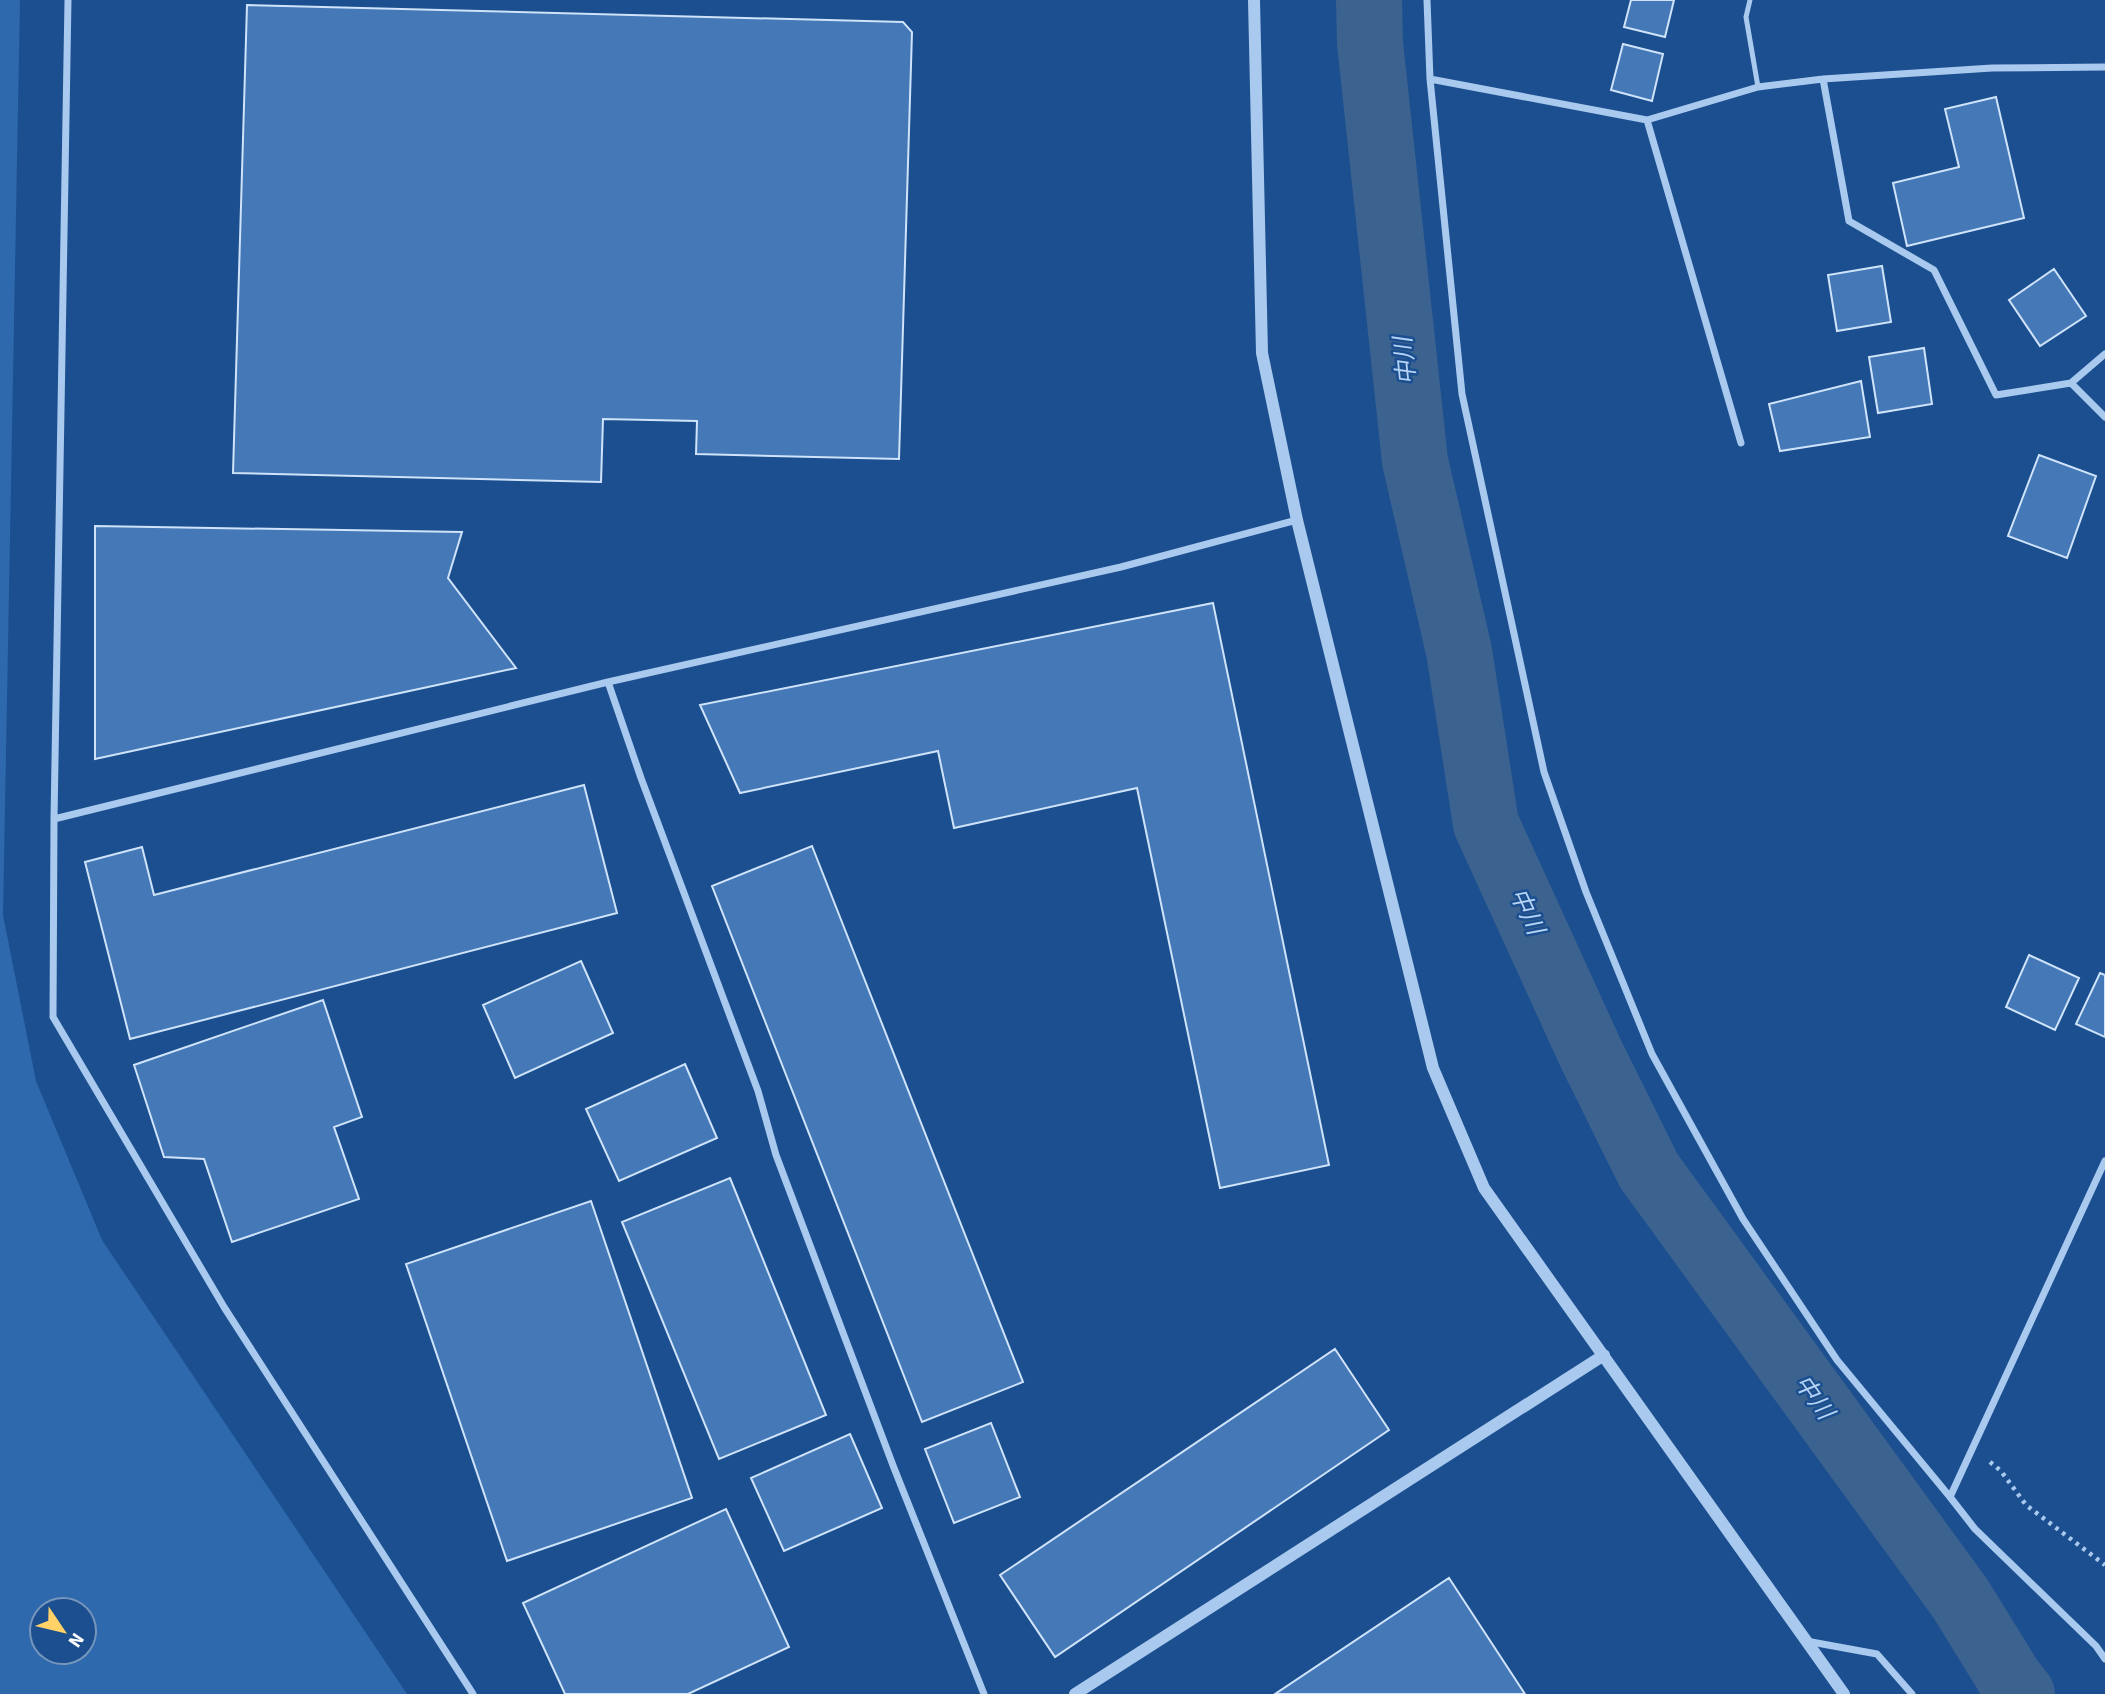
<svg xmlns="http://www.w3.org/2000/svg" width="2105" height="1694" font-family="'Source Sans 3','Noto Sans JP',sans-serif">
	<style>
		.green { fill: #2e69ad; fill-rule: evenodd }
		.lines { fill: none; stroke-linecap: round; stroke-linejoin: round }
		.river { stroke: #3c6290; stroke-width: 66 }
		.building { fill: #4478b7; stroke: #cfe3fa; stroke-width: 2 }
		.path { stroke: #a9c9ee; stroke-width: 4.5; stroke-dasharray: 3.5 5; stroke-linecap: butt }
		.service { stroke: #a9c9ee; stroke-width: 5 }
		.minor { stroke: #a9c9ee; stroke-width: 7 }
		.tertiary { stroke: #a9c9ee; stroke-width: 12 }
		.labels { text-anchor: middle; stroke-width: 5; stroke-linejoin: round; paint-order: stroke }
		.water-label { font-size: 24px; font-style: italic; fill: #b5d3f5; stroke: #1b4f8f }
	</style>
	<rect width="100%" height="100%" fill="#1b4f8f"/>
	<!-- green -->
	<path class="green" d="M0 0H20L3 915 36 1081 102 1240 407 1694H0ZM42 1610H84V1652H42Z"/>
	<g class="lines">
		<!-- river -->
		<path class="river" d="M1369 0 1370 43 1415 461 1459 651 1486 824 1591 1054 1649 1171 1960 1598 2010 1679 2022 1694"/>
	</g>
	<!-- building -->
	<path class="building" d="M1631 0H1674L1665 37 1624 27Z
		M247 5 903 22 912 32 899 459 696 454 697 421 603 419 601 482 233 473Z
		M1623 44 1663 54 1652 101 1611 90Z
		M1996 97 2024 218 1907 246 1893 183 1959 167 1945 109Z
		M1882 266 1891 322 1837 331 1828 275Z
		M2054 269 2086 316 2040 346 2009 300Z
		M1924 348 1932 404 1878 413 1869 357Z
		M1861 381 1870 437 1780 451 1769 404Z
		M2039 455 2096 476 2067 558 2008 536Z
		M95 526 462 532 448 578 516 668 95 759Z
		M1213 603 1329 1165 1220 1188 1137 788 954 828 938 751 740 793 700 705Z
		M584 785 617 913 130 1039 85 862 142 847 154 895Z
		M812 846 1023 1382 922 1422 712 886Z
		M2029 955 2079 978 2055 1030 2006 1007Z
		M581 961 613 1033 515 1078 483 1005Z
		M2100 973 2105 975V1037L2076 1024Z
		M323 1000 362 1117 334 1127 359 1199 232 1242 204 1159 164 1157 134 1065Z
		M685 1064 717 1138 619 1181 586 1109Z
		M730 1178 826 1415 719 1459 622 1222Z
		M591 1201 692 1498 507 1561 406 1264Z
		M1335 1349 1389 1430 1055 1657 1000 1575Z
		M991 1423 1020 1497 954 1523 925 1449Z
		M850 1434 882 1508 784 1551 751 1478Z
		M726 1509 789 1647 688 1694H565L523 1603Z
		M1449 1578 1525 1694H1275Z"/>
	<g class="lines">
		<!-- path -->
		<path class="path" d="M1990 1462 2001 1471 2026 1505 2105 1565"/>
		<!-- service -->
		<path class="service" d="M1750 0 1746 17 1758 87"/>
		<!-- minor -->
		<path class="minor" d="M68 0 54 819 53 1017 224 1307 473 1694
			M1427 0 1430 79 1462 394 1544 772 1586 892 1652 1054 1743 1219 1837 1360 1950 1497
			M1430 79 1647 120 1741 443
			M1823 79 1849 221 1934 270 1996 395 2071 383
			M1647 120 1758 87 1823 79 1992 68 2105 67
			M2105 354 2071 383 2105 417
			M608 682 641 778 758 1091 776 1155 894 1468 984 1694
			M54 819 608 682 1121 567 1297 520
			M2105 1161 1950 1497 1975 1529 2096 1646 2105 1659
			M1806 1641 1877 1654 1912 1694"/>
		<!-- tertiary -->
		<path class="tertiary" d="M1254 0 1262 353 1297 520 1433 1068 1484 1188 1844 1694
			M1075 1694 1604 1355"/>
	</g>
	<g class="labels">
		<!-- water labels -->
		<g class="water-label">
			<text transform="translate(1405 361) rotate(-96)" y="8">中川</text>
			<text transform="translate(1527 911) rotate(65)" y="8">中川</text>
			<text transform="translate(1814 1397) rotate(54)" y="8">中川</text>
		</g>
	</g>
	<!-- north arrow -->
	<g transform="translate(63 1631) rotate(125)"><circle r="33" fill="#1b4f8f" stroke="#7695bc" stroke-width="2"/>
	<path d="M0-5L12 26L0 18L-12 26Z" fill="#ffd166"/>
	<text y="-10" font-size="19" font-weight="bold" text-anchor="middle" fill="#ffffff">N</text>
	</g>
</svg>
